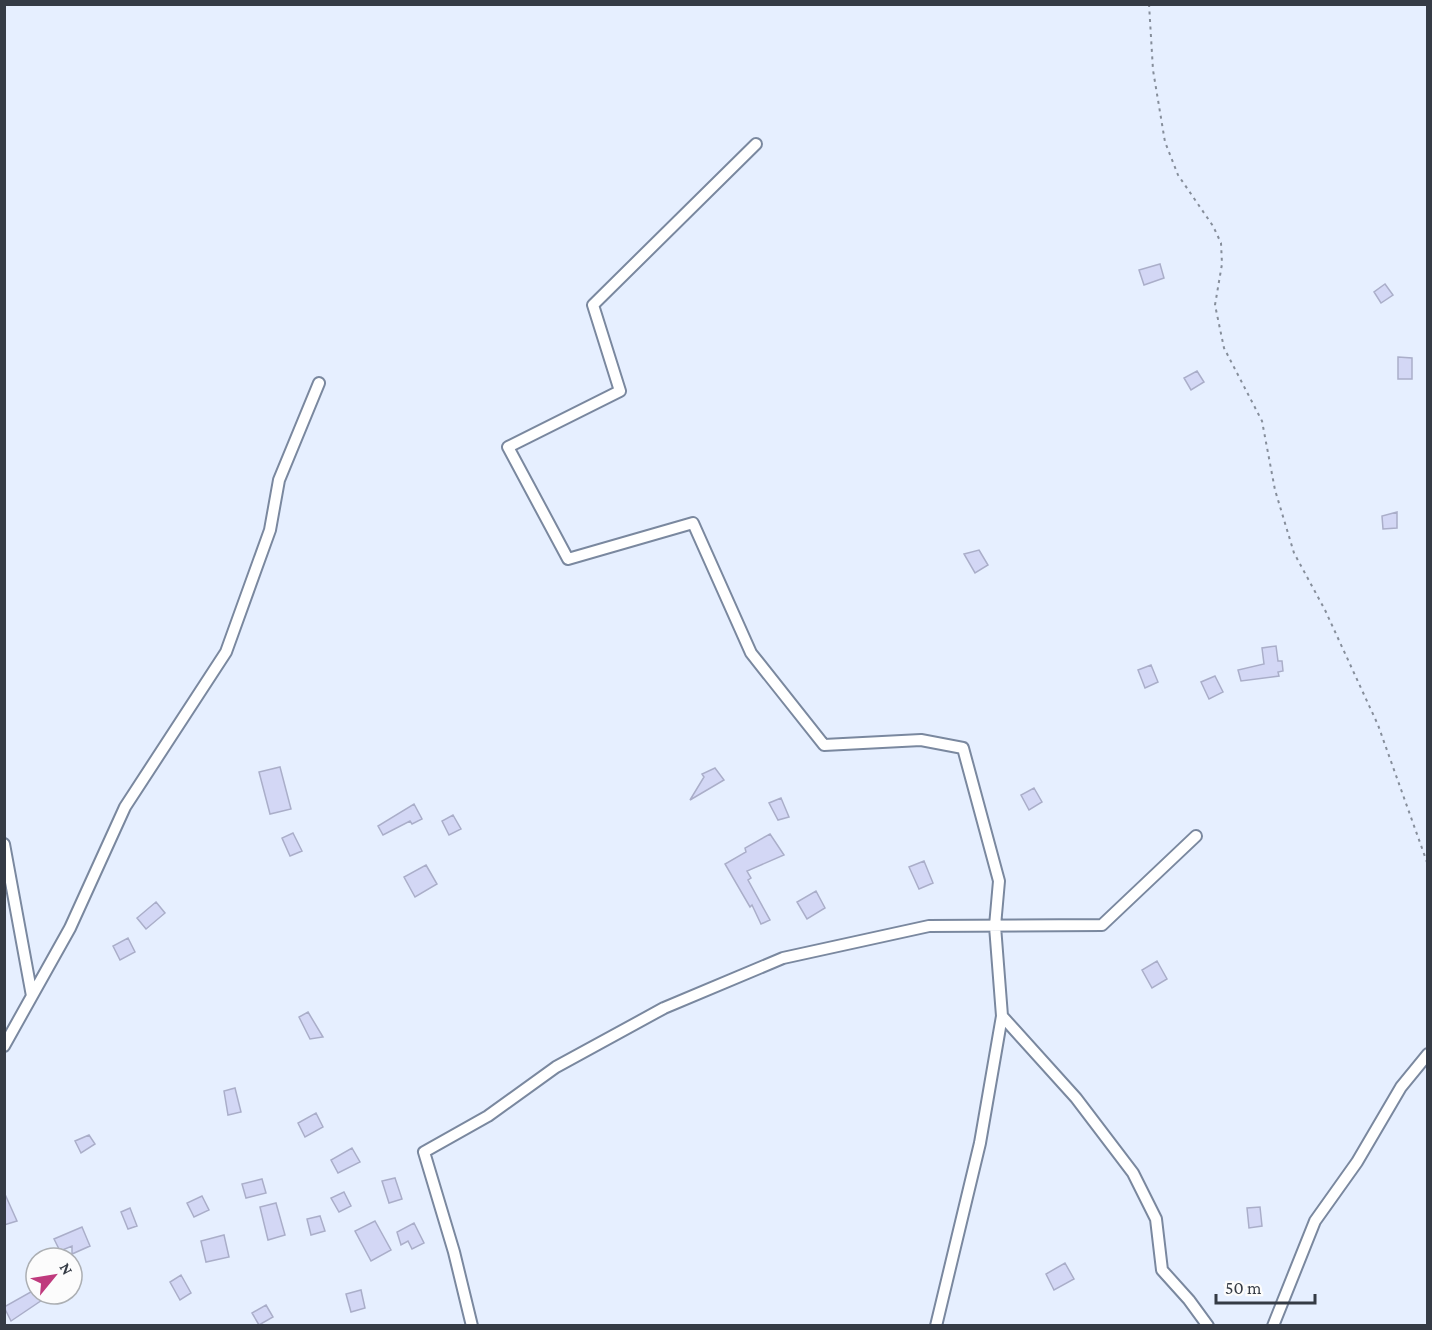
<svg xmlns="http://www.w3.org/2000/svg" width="1432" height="1330" font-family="'Crimson Pro',serif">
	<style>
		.building { fill: #d3d7f5; stroke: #aaaec9; stroke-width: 1.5 }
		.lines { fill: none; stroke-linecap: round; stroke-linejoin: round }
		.minor-casing { stroke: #7a889f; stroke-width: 14 }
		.path { stroke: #868e9b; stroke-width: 2; stroke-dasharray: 3 4.5; stroke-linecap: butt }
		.minor { stroke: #fff; stroke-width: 10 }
	</style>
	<rect width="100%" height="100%" fill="#e6efff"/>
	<!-- building -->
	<path class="building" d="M1160 264 1164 278 1144 285 1139 270Z
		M1385 284 1393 295 1381 303 1374 292Z
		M1398 357 1412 358V379H1398Z
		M1197 371 1204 382 1191 390 1184 378Z
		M1397 512V528L1383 529 1382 516Z
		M979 550 988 565 975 573 964 554Z
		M1276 646 1278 661H1282L1283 671 1278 672 1279 676 1241 681 1238 670 1264 664 1262 648Z
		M1151 665 1158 682 1145 688 1138 670Z
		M1215 676 1223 692 1209 699 1201 682Z
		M280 767 291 809 270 814 259 772Z
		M715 768 724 780 690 800 704 777 702 774Z
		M1034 788 1042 802 1029 810 1021 795Z
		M781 798 789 817 778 820 769 803Z
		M414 804 422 819 412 824 410 821 383 835 378 826Z
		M453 815 461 829 449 835 442 821Z
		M293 833 302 851 290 856 282 838Z
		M770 834 784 855 747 871 751 878 748 880 770 920 761 924 752 905 750 907 725 864 746 852 745 848Z
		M924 861 933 883 919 889 909 867Z
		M426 865 437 884 415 897 404 877Z
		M816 891 825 908 807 919 797 902Z
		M156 902 165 913 146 929 137 918Z
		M128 938 135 952 120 960 113 946Z
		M1157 961 1167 979 1152 988 1142 970Z
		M308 1012 323 1037 310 1039 299 1017Z
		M235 1088 241 1112 228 1115 224 1091Z
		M316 1113 323 1127 305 1137 298 1123Z
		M89 1135 95 1144 81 1153 75 1141Z
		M352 1148 360 1162 338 1173 331 1160Z
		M395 1178 402 1199 389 1203 382 1181Z
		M262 1179 266 1193 246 1198 242 1184Z
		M4 1192 17 1221 4 1225Z
		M344 1192 351 1206 339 1212 331 1198Z
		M202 1196 209 1210 194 1217 187 1203Z
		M276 1203 285 1235 268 1240 260 1207Z
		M1260 1207 1262 1226 1249 1228 1247 1208Z
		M130 1208 137 1226 128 1229 121 1212Z
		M320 1216 325 1231 311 1235 307 1219Z
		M375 1221 391 1250 371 1261 355 1231Z
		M414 1223 424 1243 412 1249 408 1241 401 1245 397 1232Z
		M82 1227 90 1246 72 1254V1246L60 1251 54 1239Z
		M224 1235 229 1257 206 1262 201 1241Z
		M1065 1263 1074 1279 1054 1290 1046 1274Z
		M181 1275 191 1293 180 1300 170 1282Z
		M36 1289V1294H51L11 1321 4 1307Z
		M361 1290 365 1308 351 1312 346 1294Z
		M266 1305 273 1317 259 1325 252 1313Z"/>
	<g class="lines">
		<!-- minor casing -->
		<g class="minor-casing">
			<path id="minor" d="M756 144 593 305 620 391 508 447 568 559 693 523 751 653 824 745 921 740 963 748 999 881 995 926 1002 1016 980 1143 936 1326
				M4 844 32 996
				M1002 1016 1076 1098 1133 1173 1156 1219 1162 1270 1189 1300 1208 1326
				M4 1046 70 928 125 807 226 652 270 530 279 480 319 383
				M472 1326 454 1252 424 1152 488 1116 556 1067 664 1008 783 958 929 926 1102 925 1196 836
				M1273 1326 1315 1221 1357 1162 1401 1087 1428 1054"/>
		</g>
		<!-- path -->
		<path class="path" d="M1149 4 1153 70 1165 142 1178 175 1213 226 1221 243 1222 264 1215 305 1224 348 1262 421 1275 490 1294 553 1325 610 1378 725 1428 865"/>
		<!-- minor -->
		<use href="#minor" class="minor"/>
	</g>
	<!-- border -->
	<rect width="1432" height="1330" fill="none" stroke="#353b45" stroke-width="12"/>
	<!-- north arrow -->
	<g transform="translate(54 1276) rotate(60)"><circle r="28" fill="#fcfcfc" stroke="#acafb3" stroke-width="1.5"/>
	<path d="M0-4.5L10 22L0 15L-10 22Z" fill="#bf3a7d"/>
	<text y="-9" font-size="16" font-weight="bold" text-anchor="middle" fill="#353b45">N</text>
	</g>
	<!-- scale -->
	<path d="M1216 1294v9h99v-9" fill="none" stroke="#353b45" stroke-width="3"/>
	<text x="1225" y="1294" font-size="18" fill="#353b45" stroke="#fcfcfc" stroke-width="4.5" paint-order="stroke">50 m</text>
</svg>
